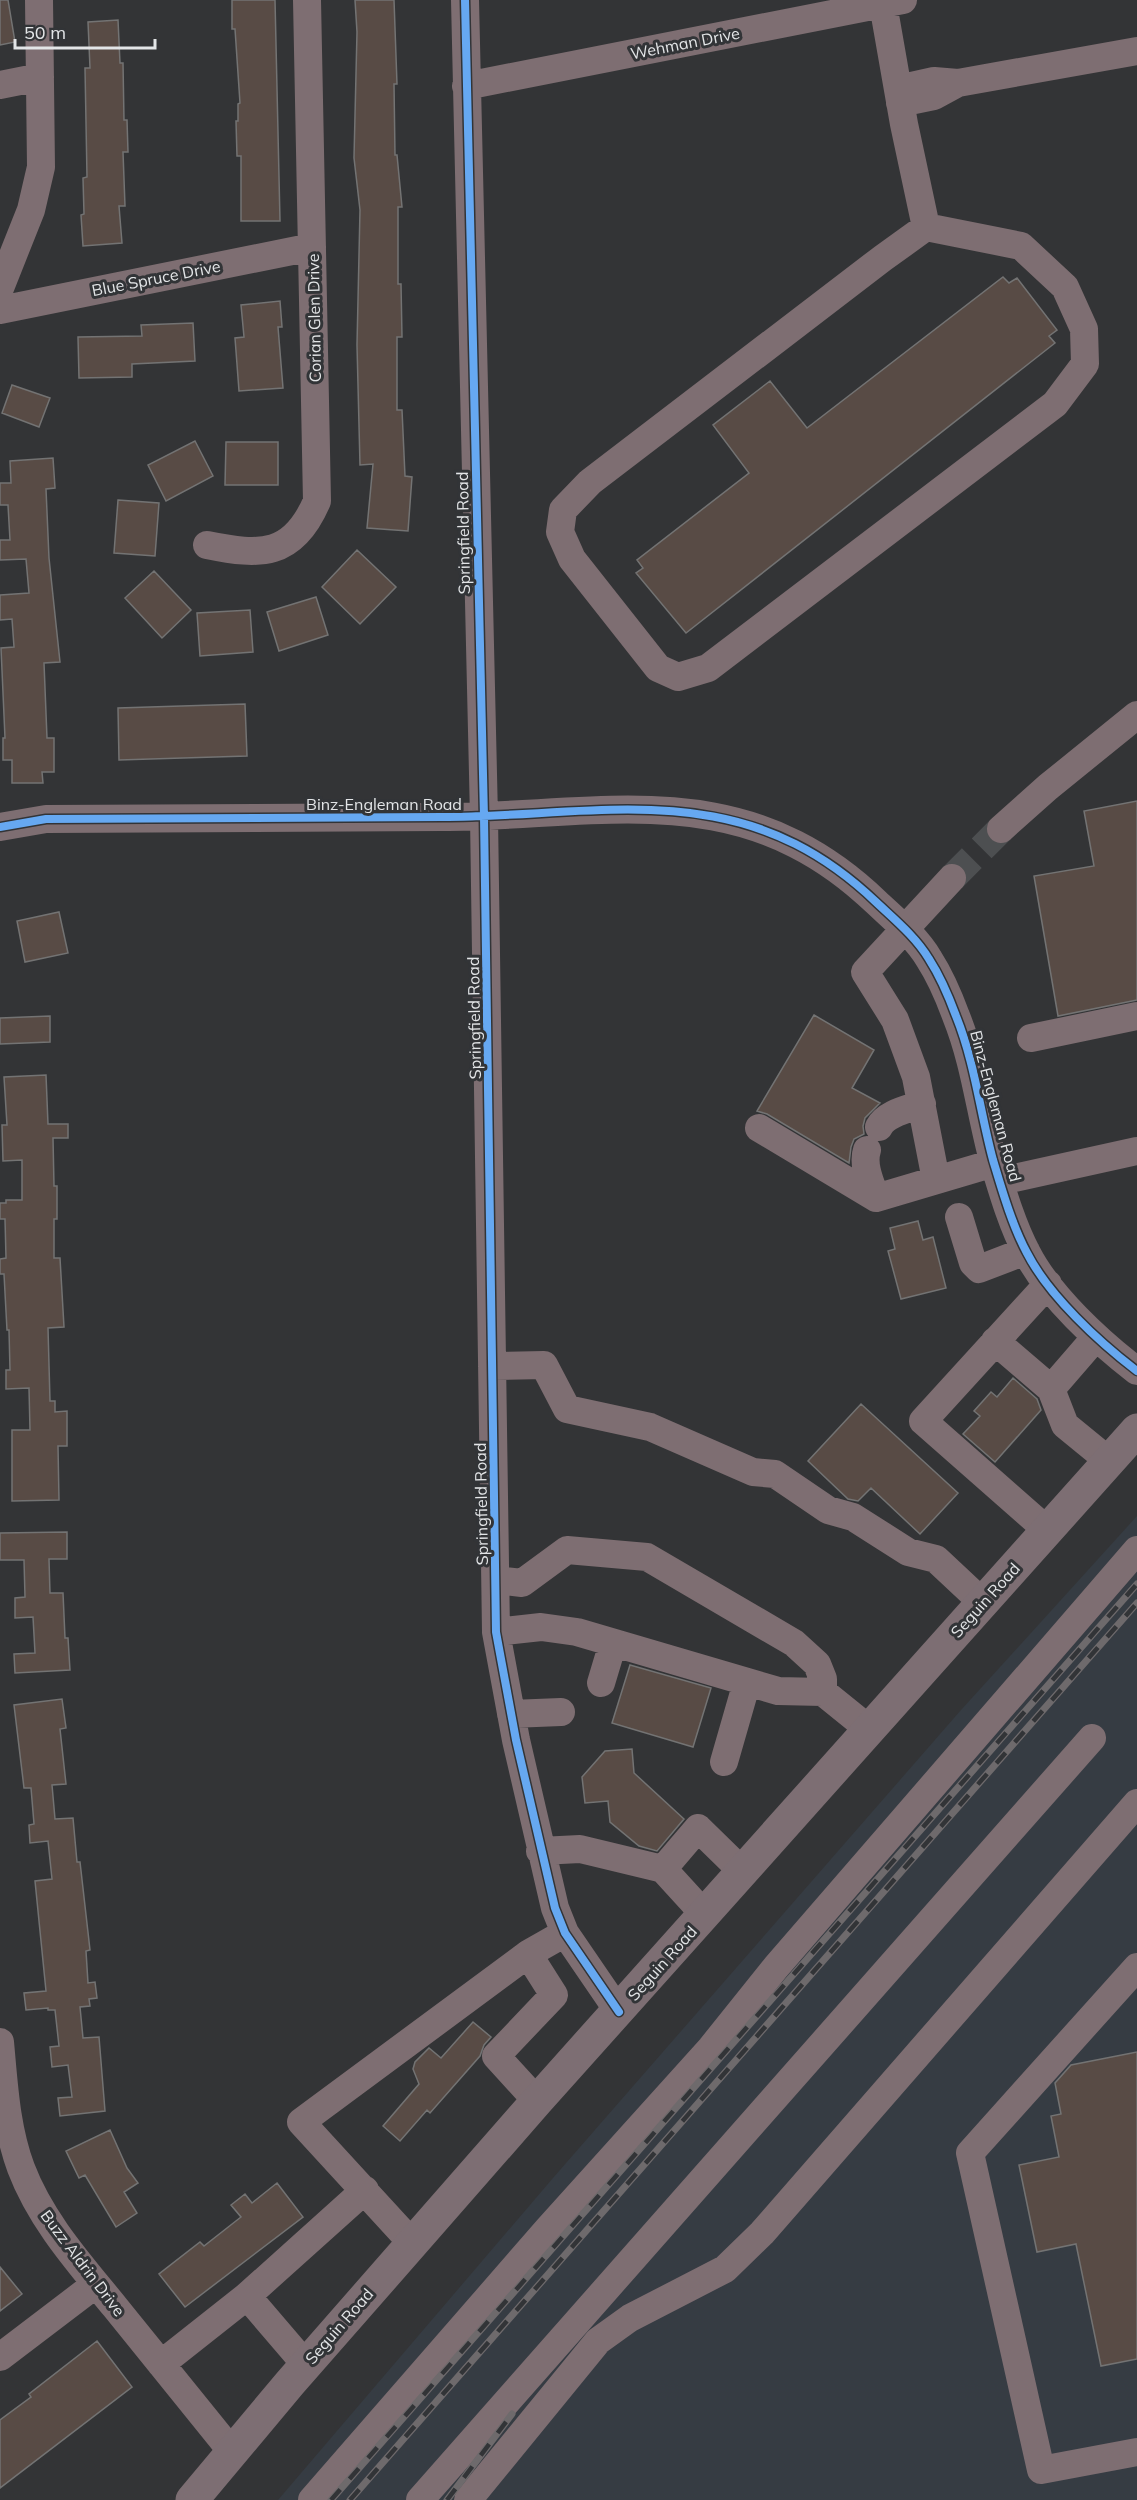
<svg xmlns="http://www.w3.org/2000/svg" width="1137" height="2500" font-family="Mulish,sans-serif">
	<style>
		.built { fill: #363c43 }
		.building { fill: #584b45; stroke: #737373; stroke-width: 1.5 }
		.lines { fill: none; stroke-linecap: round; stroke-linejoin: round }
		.minor-tunnel { stroke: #4d4f51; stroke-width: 28; stroke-dasharray: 28 14; stroke-linecap: butt }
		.minor { stroke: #7e6e72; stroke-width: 28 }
		.major { stroke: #7d6e73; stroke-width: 33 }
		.rail-casing { stroke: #6e6a6c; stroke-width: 7 }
		.rail { stroke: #323437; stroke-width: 4.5; stroke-dasharray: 14; stroke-linecap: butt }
		.cycleway-casing { stroke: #323437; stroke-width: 11 }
		.cycleway { stroke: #66a8f1; stroke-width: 8 }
		.labels { text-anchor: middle; stroke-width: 6; stroke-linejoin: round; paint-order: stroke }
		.street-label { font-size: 16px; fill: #e3e5e7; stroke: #323437 }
	</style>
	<rect width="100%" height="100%" fill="#333436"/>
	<!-- built -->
	<path class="built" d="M1137 1516V2500H278L553 2178 961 1710Z"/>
	<!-- building -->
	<path class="building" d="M0 0H8L15 42 0 45Z
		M232 0H275L280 221H241V156H237L236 121H238V104L240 103 235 29H232Z
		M355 0H394L397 84H394L395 155H397L402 207H398V284H401L402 337H397V410H402L405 476 412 477 408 531 367 528 373 464 360 465 357 345 360 210 354 158 357 32Z
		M118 20 120 63H123L124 120H127L128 152H123L125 206H119L122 243 83 246 81 215 84 214 83 178 87 177 85 68H90L88 22Z
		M1003 277 1009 283 1017 278 1057 330 1049 336 1055 343 686 633 636 573 643 568 637 560 749 473 713 425 770 381 807 428Z
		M280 301 282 327H278L283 388 239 391 235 338 244 337 241 305Z
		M193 323 195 361 132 364V377L79 378 78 337 142 336 141 325Z
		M12 385 50 398 39 427 2 413Z
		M195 441 213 476 166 501 148 465Z
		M226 442H278V485H225Z
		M53 458 55 488 46 489 49 558 60 662 44 663 47 738H54V772H42L43 783H12V760H3V738H5L1 648 14 647 12 619 0 620V595L29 593 26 559 0 560V540H10L8 505H0V483H11L10 461Z
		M118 500 159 503 155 556 114 553Z
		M357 550 396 587 360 624 322 587Z
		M154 571 191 610 162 638 125 598Z
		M316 597 328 635 279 651 267 612Z
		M250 610 253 652 200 656 197 613Z
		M245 704 247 756 119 760 118 708Z
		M1137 801V1000L1058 1016 1034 876 1094 866 1084 811Z
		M59 912 68 953 25 962 17 921Z
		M814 1015 874 1050 852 1088 880 1103 865 1118 863 1126 864 1134 854 1139 851 1147 849 1163 767 1114 757 1111Z
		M50 1016V1042L0 1044V1018Z
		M46 1075 48 1124H68V1138H53L54 1186H57V1219H54V1258H60L64 1327 48 1328 50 1401H55V1412L67 1411V1446H58L59 1500 12 1501V1430H30L29 1388 6 1389V1370H10L9 1330H7L4 1274H0V1259L6 1258 5 1219H0V1203H6V1200H22V1160L3 1161 2 1125H7L4 1077Z
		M918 1221 923 1240 933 1237 946 1288 901 1299 888 1251 895 1249 890 1228Z
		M1013 1378 1037 1399 1041 1410 995 1462 963 1434 980 1416 974 1411 991 1392 997 1397Z
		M861 1404 958 1493 920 1534 871 1488 858 1501 848 1499 808 1461Z
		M67 1532V1559H49L50 1593H63L65 1638H68L70 1670 15 1673 14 1654 35 1653 33 1617 15 1618V1598L25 1597 24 1560H0V1533Z
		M630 1665 711 1688 693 1747 612 1723Z
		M62 1699 66 1728 60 1729 66 1784 52 1785 55 1819 73 1818 77 1862H80L90 1950 86 1951 88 1983 95 1982 97 1998 89 1999 90 2006 80 2007 83 2038 99 2037 105 2111 60 2116 58 2098 72 2097 68 2065 52 2067 50 2047 59 2046 55 2010H48V2008L26 2010 24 1993 46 1991 35 1881 52 1879 48 1841 30 1843 29 1825 34 1824 31 1788H24L14 1705Z
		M632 1749 634 1773 684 1819 657 1851 639 1846 610 1822 608 1801 585 1803 582 1777 605 1751Z
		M473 2022 491 2037 484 2045 480 2056 430 2113 427 2110 400 2141 383 2126 419 2084 413 2069 415 2062 429 2048 441 2058Z
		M1137 2052V2359L1101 2366 1076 2244 1037 2252 1019 2165 1059 2157 1051 2116 1061 2114 1055 2083 1071 2065Z
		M110 2130 127 2168 138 2183 124 2192 137 2213 116 2227 85 2175 79 2178 66 2151Z
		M277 2183 303 2217 185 2307 159 2274 200 2242 204 2246 241 2217 231 2205 245 2194 252 2203Z
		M0 2267 22 2294 0 2311Z
		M97 2341 132 2387 0 2488V2420L31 2397 29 2394Z"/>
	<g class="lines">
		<!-- minor-tunnel -->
		<path class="minor-tunnel" d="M952 878 1001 829"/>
		<!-- minor -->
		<path class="minor" d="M465 0 484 817 496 1632 516 1740 555 1908 565 1933 619 2012
			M883 4 904 124 926 227 883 258 590 482 563 510 560 532 572 559 658 668 678 677 708 668 1055 404 1085 364 1084 329 1065 287 1021 246 926 227
			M958 83 1137 51
			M0 85 40 77
			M466 86 903 0
			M898 89 934 81 958 83 934 96 900 103
			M0 288 31 210 41 167 39 0
			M0 310 312 247
			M207 545C261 556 293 557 317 501L307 0
			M0 827 46 819C178 819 310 818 442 817 607 816 742 774 876 902 894 919 916 937 929 959 940 976 949 997 956 1016 975 1063 980 1112 993 1160 1002 1190 1012 1225 1027 1253 1049 1296 1099 1342 1137 1371
			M1001 829 1048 787 1137 715
			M1031 1038 1137 1016
			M879 1127C886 1113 909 1109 922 1104
			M759 1128 876 1198 994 1163
			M867 1150C862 1165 871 1184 876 1198
			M936 1180 916 1077 895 1020 865 972 952 878
			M1001 1181 1137 1151
			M959 1217 973 1263 979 1269 1026 1251
			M1096 1337 1051 1389 1065 1425 1109 1461
			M995 1341 1051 1389
			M492 1366 544 1365 567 1409 650 1427 753 1472 775 1474 828 1510 853 1517 908 1552 936 1559 983 1603
			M1048 1531 923 1421 1048 1284
			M496 1580 522 1583 567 1550 647 1557 794 1643 817 1664 823 1679V1692
			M496 1632 541 1627 577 1632 778 1691 823 1692 870 1730
			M601 1683 613 1643
			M511 1714 561 1712
			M724 1762 747 1682
			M540 1851 580 1849 663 1869 705 1915
			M663 1869 698 1828 743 1872
			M528 1954 554 1995 496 2056 537 2101
			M1137 1967 970 2153 1041 2470 1137 2452
			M0 2042C4 2085 6 2128 21 2168 41 2221 80 2264 115 2307 155 2356 194 2405 233 2453
			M412 2243 301 2122 528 1954 565 1933
			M247 2296 306 2365
			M0 2357 96 2284
			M161 2364 247 2296 365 2190
			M312 2500 548 2229 711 2048 776 1967 1137 1550
			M420 2500 1092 1738
			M468 2500 598 2341 630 2318 725 2269 762 2233 1137 1803"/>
		<!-- major -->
		<path class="major" d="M192 2500 290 2383 537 2101 1137 1430"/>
		<!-- rail casing -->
		<g class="rail-casing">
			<path id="rail" d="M331 2500 1137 1584
				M350 2500 1137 1603
				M447 2500 512 2414"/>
		</g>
		<!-- rail -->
		<use href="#rail" class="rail"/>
		<!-- cycleway casing -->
		<g class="cycleway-casing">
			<path id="cycleway" d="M465 0 484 817 496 1632 516 1740 555 1908 565 1933 619 2012
				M0 827 46 819C178 819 310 818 442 817 607 816 742 774 876 902 894 919 916 937 929 959 940 976 949 997 956 1016 975 1063 980 1112 993 1160 1002 1190 1012 1225 1027 1253 1049 1296 1099 1342 1137 1371"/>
		</g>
		<!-- cycleway -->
		<use href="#cycleway" class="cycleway"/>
	</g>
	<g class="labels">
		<!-- street labels -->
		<g class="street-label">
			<text transform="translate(685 43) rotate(-11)" y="6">Wehman Drive</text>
			<text transform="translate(156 278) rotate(-11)" y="6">Blue Spruce Drive</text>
			<text transform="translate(314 318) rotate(-91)" y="6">Corian Glen Drive</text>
			<text transform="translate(463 533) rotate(-91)" y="6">Springfield Road</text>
			<text x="384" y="810">Binz-Engleman Road</text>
			<text transform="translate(474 1018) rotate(-91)" y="6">Springfield Road</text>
			<text transform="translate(996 1106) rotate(75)" y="6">Binz-Engleman Road</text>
			<text transform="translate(481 1504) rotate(-91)" y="6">Springfield Road</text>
			<text transform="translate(985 1600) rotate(-48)" y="6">Seguin Road</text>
			<text transform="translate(662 1963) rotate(-48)" y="6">Seguin Road</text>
			<text transform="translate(83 2263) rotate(53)" y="6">Buzz Aldrin Drive</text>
			<text transform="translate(339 2326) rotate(-49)" y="6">Seguin Road</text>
		</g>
	</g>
	<!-- scale -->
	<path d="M15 39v9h140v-9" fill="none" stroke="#e3e5e7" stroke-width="3"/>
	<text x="24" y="39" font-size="18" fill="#e3e5e7" stroke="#323437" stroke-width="4.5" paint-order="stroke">50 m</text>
</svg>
